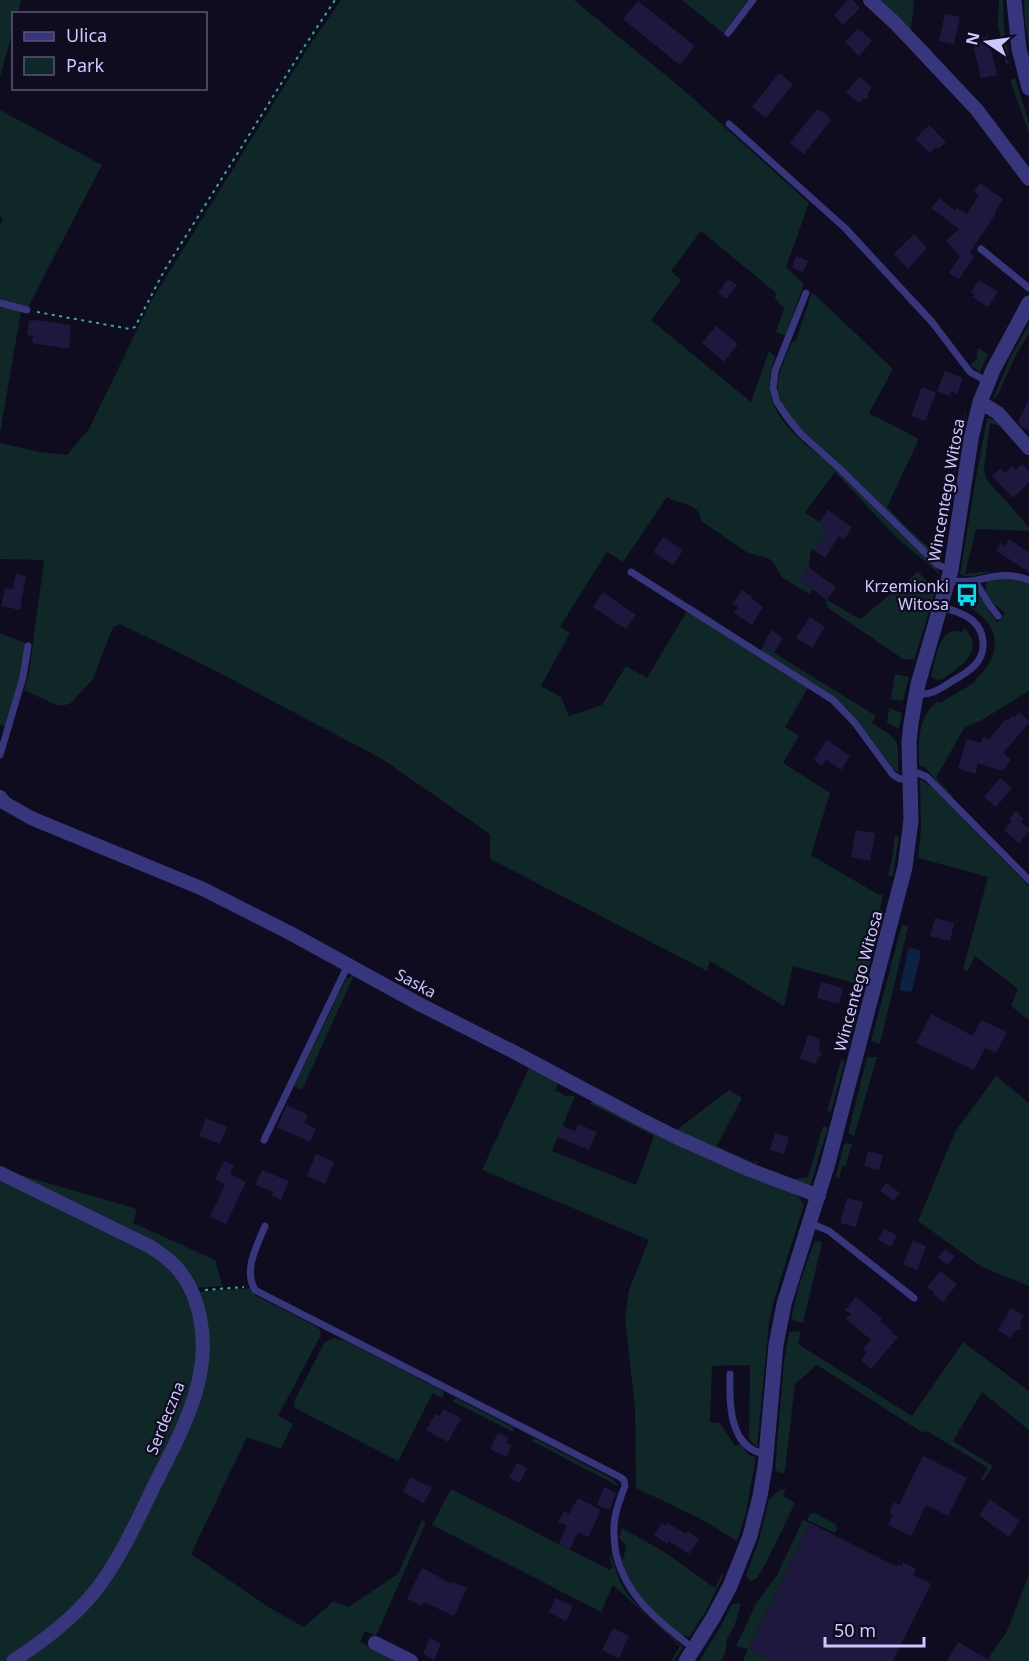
<svg xmlns="http://www.w3.org/2000/svg" width="1029" height="1661" font-family="'Noto Sans',sans-serif">
	<style>
		.green { fill: #0f2726 }
		.water { fill: #0c2242 }
		.building { fill: #1e183f }
		.lines { fill: none; stroke-linecap: round; stroke-linejoin: round }
		.path { stroke: #2dafa3; stroke-width: 2; stroke-dasharray: 3 4.5; stroke-linecap: butt }
		.service { stroke: #37367d; stroke-width: 7 }
		.minor { stroke: #37367d; stroke-width: 14 }
		.tertiary { stroke: #37367d; stroke-width: 15 }
		.labels { text-anchor: middle; stroke-width: 4.5; stroke-linejoin: round; paint-order: stroke }
		.street-label { font-size: 16px; fill: #cdc8ff; stroke: #0e0c1e }
		.poi-label { font-size: 16px; fill: #cdc8ff; stroke: #0e0c1e; text-anchor: end }
	</style>
	<rect width="100%" height="100%" fill="#0e0c1e"/>
	<!-- green -->
	<path class="green" d="M0 0H21L18 13 14 14 13 30 0 77Z
		M341 0H574L686 92 809 203 786 267 804 284 786 334 782 335 776 332 784 309 775 298 776 293 701 231 671 271 681 280 651 320 751 402 769 351 775 357C771 370 767 383 771 397 780 430 814 449 837 470 860 491 880 514 902 535 914 547 933 559 940 575L927 563 898 539 835 472 805 512 826 527 823 531 827 534 815 551 811 549 809 567 799 580 813 590 809 594 782 577 775 565 768 558 748 553 701 521C699 502 680 505 667 497L623 562 607 552 560 627 570 633 541 686 561 697 569 716 602 705 626 666 647 678 687 611 808 688 785 727 799 736 783 763 830 793 811 855 879 895 883 894 880 909 883 912 862 994 858 996 861 985 793 966 784 1006 710 961 707 971 490 859V834L382 759 212 669 120 624 113 627 93 679 70 704 58 706 24 690 29 673 44 560 0 559V443L40 452 67 455 89 429 150 303 309 46Z
		M682 0H748L723 33Z
		M874 0H914L911 31 932 51 930 53Z
		M999 0H1003L1004 28 1010 63 1006 64 998 25Z
		M1024 0H1029V48L1025 22Z
		M1015 78 1029 123V133L1010 80Z
		M0 110 102 165 28 307 0 300V225L3 218 0 216Z
		M812 292 893 369 869 413 919 439 887 507 907 528 934 552 941 551 957 448 965 412 966 413 960 441 941 562 938 561C905 530 874 498 843 467 821 445 784 424 778 391 775 378 787 355 791 343L796 340Z
		M0 306 21 311 0 433Z
		M1029 324V334L1017 353 997 396 993 399 1010 358Z
		M978 348 988 354 980 372 970 365 977 359Z
		M987 419C995 418 1000 422 1005 427L990 423 984 469 986 479 1029 527V531L976 529 965 574 990 571C981 575 969 579 960 574L976 477Z
		M918 572 936 590 914 660 903 659 828 608 826 603 827 600 860 619Z
		M995 579H1017L1029 583V691L980 721 964 728 936 778 953 796 951 798 925 767 919 765C919 741 917 716 938 701L940 703 975 682V680C991 666 1002 644 989 624 983 616 974 611 967 604L976 599 967 586 961 589V588L968 585 975 589 997 623 1005 613C994 605 980 594 988 580Z
		M691 605 760 650 763 646 876 716 872 723C902 742 898 738 898 773L892 767 858 721 846 708 835 699 689 607Z
		M964 628C987 650 960 666 943 679 938 681 935 680 931 676 936 660 938 625 962 632Z
		M0 633 25 643 21 673 5 727 0 724Z
		M895 674 909 677 903 701 891 699Z
		M889 708 902 713 899 729 887 723Z
		M920 779 933 788 1029 886V1020L1011 1006 1018 989 975 956 967 972 963 969 988 877 918 858 921 829Z
		M895 835 899 836 893 876 888 875 892 859Z
		M902 924 908 927 880 1044 871 1041Z
		M354 975 302 1090 294 1086 346 979Z
		M856 1007 859 1008 848 1050 845 1048Z
		M867 1057H877L854 1136 848 1133Z
		M841 1060 845 1061 831 1112 827 1111Z
		M530 1066 559 1081 555 1090 566 1096H575L552 1151 636 1185 654 1136 589 1103 594 1101 790 1189 799 1197 804 1205 774 1300 769 1323 757 1447 749 1439 750 1365 712 1366 710 1422 720 1423 735 1446 740 1444 749 1455 756 1457 746 1513 737 1541 701 1519 636 1488 635 1409 625 1317 629 1290 649 1240 482 1170Z
		M996 1076 1029 1103V1286L982 1267 918 1221 955 1132Z
		M729 1090 742 1098 717 1146 754 1163 760 1161 755 1165 674 1132Z
		M823 1126 828 1128 810 1186H808L774 1172 769 1169 793 1179 808 1177Z
		M848 1143 852 1144 845 1167 842 1165 839 1180 836 1176 844 1144Z
		M0 1169 137 1209 133 1223 215 1260 222 1286 194 1288 184 1273Z
		M0 1178 148 1249 179 1276 195 1307 198 1367 179 1426 138 1509 93 1588 75 1606 28 1645 4 1661H0Z
		M819 1241 822 1243 803 1323 791 1320 799 1286 814 1242Z
		M249 1288 256 1296 316 1326 320 1330 321 1335 278 1416 293 1424 281 1449 247 1437 191 1554 270 1608 304 1627 334 1601 348 1607 398 1574 422 1520 426 1522 376 1636 365 1631 360 1642 396 1661H23L99 1594 199 1395 195 1292Z
		M801 1331 798 1344 912 1416 963 1342 1029 1391V1430L982 1392 953 1441 993 1466 983 1481 981 1479 988 1468 927 1431 923 1433 817 1365 795 1384 785 1470 782 1474 775 1470 784 1361 789 1332Z
		M334 1338 346 1341 443 1391 444 1394 442 1398 433 1393 398 1461 295 1408 294 1402 324 1343Z
		M456 1398 514 1428 513 1432 452 1401Z
		M534 1438 611 1478 620 1487 532 1441Z
		M451 1489 610 1570 613 1567 609 1555 611 1556C615 1566 617 1577 623 1587 634 1607 665 1630 683 1647L674 1661H671L680 1646 613 1585 601 1612 432 1525Z
		M786 1489 783 1496 795 1503 766 1563 757 1578 751 1581 746 1576 759 1539 769 1499 780 1490Z
		M814 1513 836 1524 837 1529 835 1533 807 1520 810 1514Z
		M803 1520 810 1523 749 1649 773 1661H743L748 1649 736 1646 757 1602 777 1575Z
		M622 1528 663 1551 715 1588 723 1572V1576L706 1611 689 1637C664 1632 625 1583 622 1558L624 1557 626 1545 619 1538Z
		M1029 1574V1661H992L988 1659 1007 1631Z
		M738 1603 741 1604 735 1624 727 1639 725 1653 721 1661H699L719 1629 732 1604Z"/>
	<!-- water -->
	<path class="water" d="M910 948 920 950 921 952 912 991 910 992 900 990V988L908 949Z"/>
	<!-- building -->
	<path class="building" d="M848 0H852L860 8 843 25 834 15Z
		M638 1 695 46 680 65 623 19Z
		M945 14 960 17 954 44 939 41Z
		M858 28 872 41 859 56 845 42Z
		M988 36 997 75 981 78 972 40Z
		M779 73 793 84 766 118 752 107Z
		M860 77 872 88 868 93V99H863L859 103 846 92Z
		M817 109 825 113 831 120 804 154 790 143Z
		M929 125 946 142 938 149 936 147 930 153 915 139Z
		M980 183 1003 199 995 212 996 213 970 252 974 257 959 279 949 273 960 256 946 241 959 229 931 208 939 198 955 211 957 208 967 214 979 195 974 192Z
		M914 234 927 248 908 269 894 254Z
		M796 256 808 261 803 272 792 268Z
		M728 279 737 285 726 299 718 293Z
		M979 280 998 292 988 307 972 297 975 294 971 292Z
		M35 320 71 325 69 349 32 343 33 336 27 335 29 321Z
		M716 326 738 344 724 362 702 343Z
		M945 371 963 378 957 394 951 391 950 396 937 391Z
		M922 387 936 393 925 421 911 416Z
		M1029 399V430L1022 427 1018 422Z
		M1022 464 1029 471V482L1013 498 992 476 1000 469 1005 473 1012 466 1016 470Z
		M828 510 852 527 844 540 839 536 825 558 815 551 827 534 823 531 826 527 819 522Z
		M663 537 683 550 673 565 653 552Z
		M1009 539 1029 553V572L996 551 1001 543 1005 546Z
		M808 567 836 587 827 600 799 580Z
		M16 574 26 576 20 610 1 606 5 588 13 589Z
		M742 590 752 597 751 598 763 607 752 625 734 613 738 607 733 604Z
		M603 592 636 615 626 629 593 607Z
		M810 617 825 627 812 648 796 638Z
		M771 630 783 638 774 653 763 646Z
		M1019 712 1029 721V723L1003 753 1011 760 1002 771 978 763 975 774 958 768 967 739 981 743 983 737 989 739 1006 719 1008 720 1013 715 1015 717Z
		M827 740 850 756 841 770 826 760 822 766 814 760Z
		M1000 778 1012 788 996 807 984 797Z
		M1016 811 1024 819 1021 822 1029 829V831L1019 843 1004 830 1012 821 1009 819Z
		M856 830 875 833 870 861 851 857Z
		M935 918 954 923 950 941 930 936Z
		M821 982 843 988 839 1004 817 998Z
		M931 1014 973 1036 981 1020 1007 1032 996 1053 985 1048 974 1070 916 1043Z
		M808 1035 820 1039 819 1046H820L819 1050 822 1055 817 1058 816 1064 800 1059Z
		M287 1105 308 1115 304 1123 316 1129 310 1142 277 1127Z
		M206 1118 227 1127 220 1144 199 1136Z
		M578 1124 597 1132 589 1150 558 1137 562 1126 575 1131Z
		M775 1133 789 1137 784 1154 770 1150Z
		M868 1151 883 1155 879 1170 864 1166Z
		M316 1154 334 1162 325 1184 307 1176Z
		M224 1161 234 1166 230 1174 246 1182 226 1224 210 1217 225 1184 215 1179Z
		M262 1170 289 1181 281 1200 272 1196 273 1192 255 1185Z
		M886 1183 900 1193 894 1201 880 1191Z
		M847 1198 863 1202 856 1227 840 1223Z
		M884 1228 897 1236 891 1247 878 1240Z
		M913 1241 926 1246 917 1270 903 1264Z
		M945 1249 955 1256 948 1265 938 1258Z
		M940 1271 957 1284 943 1302 933 1294 934 1292 927 1287Z
		M856 1297 882 1319 880 1321 892 1331 891 1332 898 1337 871 1369 861 1360 867 1352 863 1349 871 1340 846 1319 851 1314 845 1310Z
		M1011 1308 1024 1316 1020 1322 1022 1329 1015 1331 1011 1338 998 1330Z
		M443 1409 461 1418 448 1442 426 1430 432 1419H433L436 1414 440 1416Z
		M498 1433 509 1438 506 1443 512 1445 506 1457 490 1449Z
		M923 1456 967 1478 948 1516 926 1505 911 1536 888 1525 893 1515 889 1513 894 1502 899 1505Z
		M517 1463 527 1468 520 1483 509 1478Z
		M410 1477 432 1488 424 1503 403 1492Z
		M604 1487 616 1493 610 1510 597 1505Z
		M578 1498 601 1510 588 1537 578 1532 570 1549 559 1543 567 1526 558 1522 564 1511 569 1514Z
		M990 1499 1020 1521 1009 1537 979 1515Z
		M662 1523 666 1526 668 1523 686 1534 688 1531 699 1539 689 1554 669 1541 667 1544 654 1535Z
		M810 1523 897 1567 898 1564 901 1566 903 1562 916 1569 913 1575 931 1584 893 1661H773L749 1649Z
		M422 1568 452 1584 453 1582 467 1588 454 1616 424 1602 422 1606 407 1599Z
		M556 1598 573 1606 566 1621 549 1612Z
		M613 1628 629 1636 619 1658 602 1650Z
		M430 1638 441 1644 434 1660 423 1654Z
		M958 1642 991 1661H947Z"/>
	<g class="lines">
		<!-- path -->
		<path class="path" d="M37 312 130 329 135 327 164 271 304 47 335 0
			M205 1290 244 1287"/>
		<!-- service -->
		<path class="service" d="M728 33 753 0
			M729 124 845 228 932 322 970 372 988 382
			M981 249 1029 288
			M806 293 775 371 773 388 777 402 787 417 801 434 838 467 938 565 951 570
			M0 303 27 310
			M631 572 833 700 855 723 893 775 900 779H910
			M949 580C978 587 996 567 1029 580
			M975 581 989 604 998 616
			M916 694C931 696 942 688 954 680 961 676 968 672 974 666 987 653 986 632 972 620 963 613 952 610 941 607
			M0 755 23 677 28 646
			M909 772 918 773 927 777 1029 880
			M264 1140 348 965
			M810 1223 829 1231 914 1298
			M265 1226C257 1246 243 1270 255 1290L620 1477 624 1480 625 1486C621 1496 617 1507 615 1517 613 1529 614 1542 616 1554 627 1599 660 1622 694 1649
			M730 1374C729 1403 729 1449 766 1454"/>
		<!-- minor -->
		<path class="minor" d="M870 0 895 23 977 110 1029 179
			M980 402 998 413 1029 448
			M0 797 5 803 31 818 203 889 290 933 421 1005 514 1052 638 1118 678 1138 750 1170 819 1196
			M0 1173 149 1246C162 1254 175 1263 183 1276 192 1288 197 1302 200 1318 213 1378 180 1434 154 1486 137 1521 120 1559 96 1590 73 1619 43 1641 13 1661
			M375 1643 411 1661"/>
		<!-- tertiary -->
		<path class="tertiary" d="M1014 0 1019 49 1029 88
			M686 1661 713 1618 730 1586 750 1536 760 1496 765 1467 776 1345 784 1304 828 1163 905 867 911 820 909 742 911 723 918 684 951 570 971 439 980 402 993 370 1029 303"/>
	</g>
	<!-- icons -->
	<defs>
		<g id="bus-bare" transform="scale(1.8)"><path d="M-5-6H5V4H4V6H2V4H-2V6H-4V4H-5ZM-3.5-4V0h7V-4ZM-3.5 1.2v1.5H-2V1.2ZM2 1.2v1.5H3.5V1.2Z" fill="#00e2f3" stroke="#0e0c1e" stroke-width="2.5" paint-order="stroke"/></g>
	</defs>
	<g fill-rule="evenodd">
		<use href="#bus-bare" x="967" y="595"/>
	</g>
	<g class="labels">
		<!-- street labels -->
		<g class="street-label">
			<text transform="translate(946 490) rotate(-80)" y="6">Wincentego Witosa</text>
			<text transform="translate(858 981) rotate(-75)" y="6">Wincentego Witosa</text>
			<text transform="translate(416 983) rotate(28)" y="6">Saska</text>
			<text transform="translate(165 1418) rotate(-68)" y="6">Serdeczna</text>
		</g>
		<!-- poi labels -->
		<g class="poi-label">
			<text x="949" y="592">Krzemionki<tspan x="949" dy="18">Witosa</tspan></text>
		</g>
	</g>
	<!-- legend -->
	<rect x="12" y="12" width="195" height="78" fill="#0e0c1e" stroke="#5a5778" stroke-width="1.5"/>
	<rect x="24" y="32" width="30" height="9" fill="#37367d" stroke="#5a5778" stroke-width="1.5"/>
	<text x="66" y="42" font-size="18" fill="#cdc8ff">Ulica</text>
	<rect x="24" y="57" width="30" height="18" fill="#0f2726" stroke="#5a5778" stroke-width="1.5"/>
	<text x="66" y="72" font-size="18" fill="#cdc8ff">Park</text>
	<!-- north arrow -->
	<g transform="translate(987 42) rotate(283)" stroke="#0e0c1e" stroke-width="4.5" paint-order="stroke">
	<path d="M0-4.5L10 22L0 15L-10 22Z" fill="#cdc8ff"/>
	<text y="-9" font-size="16" font-weight="bold" text-anchor="middle" fill="#cdc8ff">N</text>
	</g>
	<!-- scale -->
	<path d="M825 1637v9h99v-9" fill="none" stroke="#cdc8ff" stroke-width="3"/>
	<text x="834" y="1637" font-size="18" fill="#cdc8ff" stroke="#0e0c1e" stroke-width="4.5" paint-order="stroke">50 m</text>
</svg>
